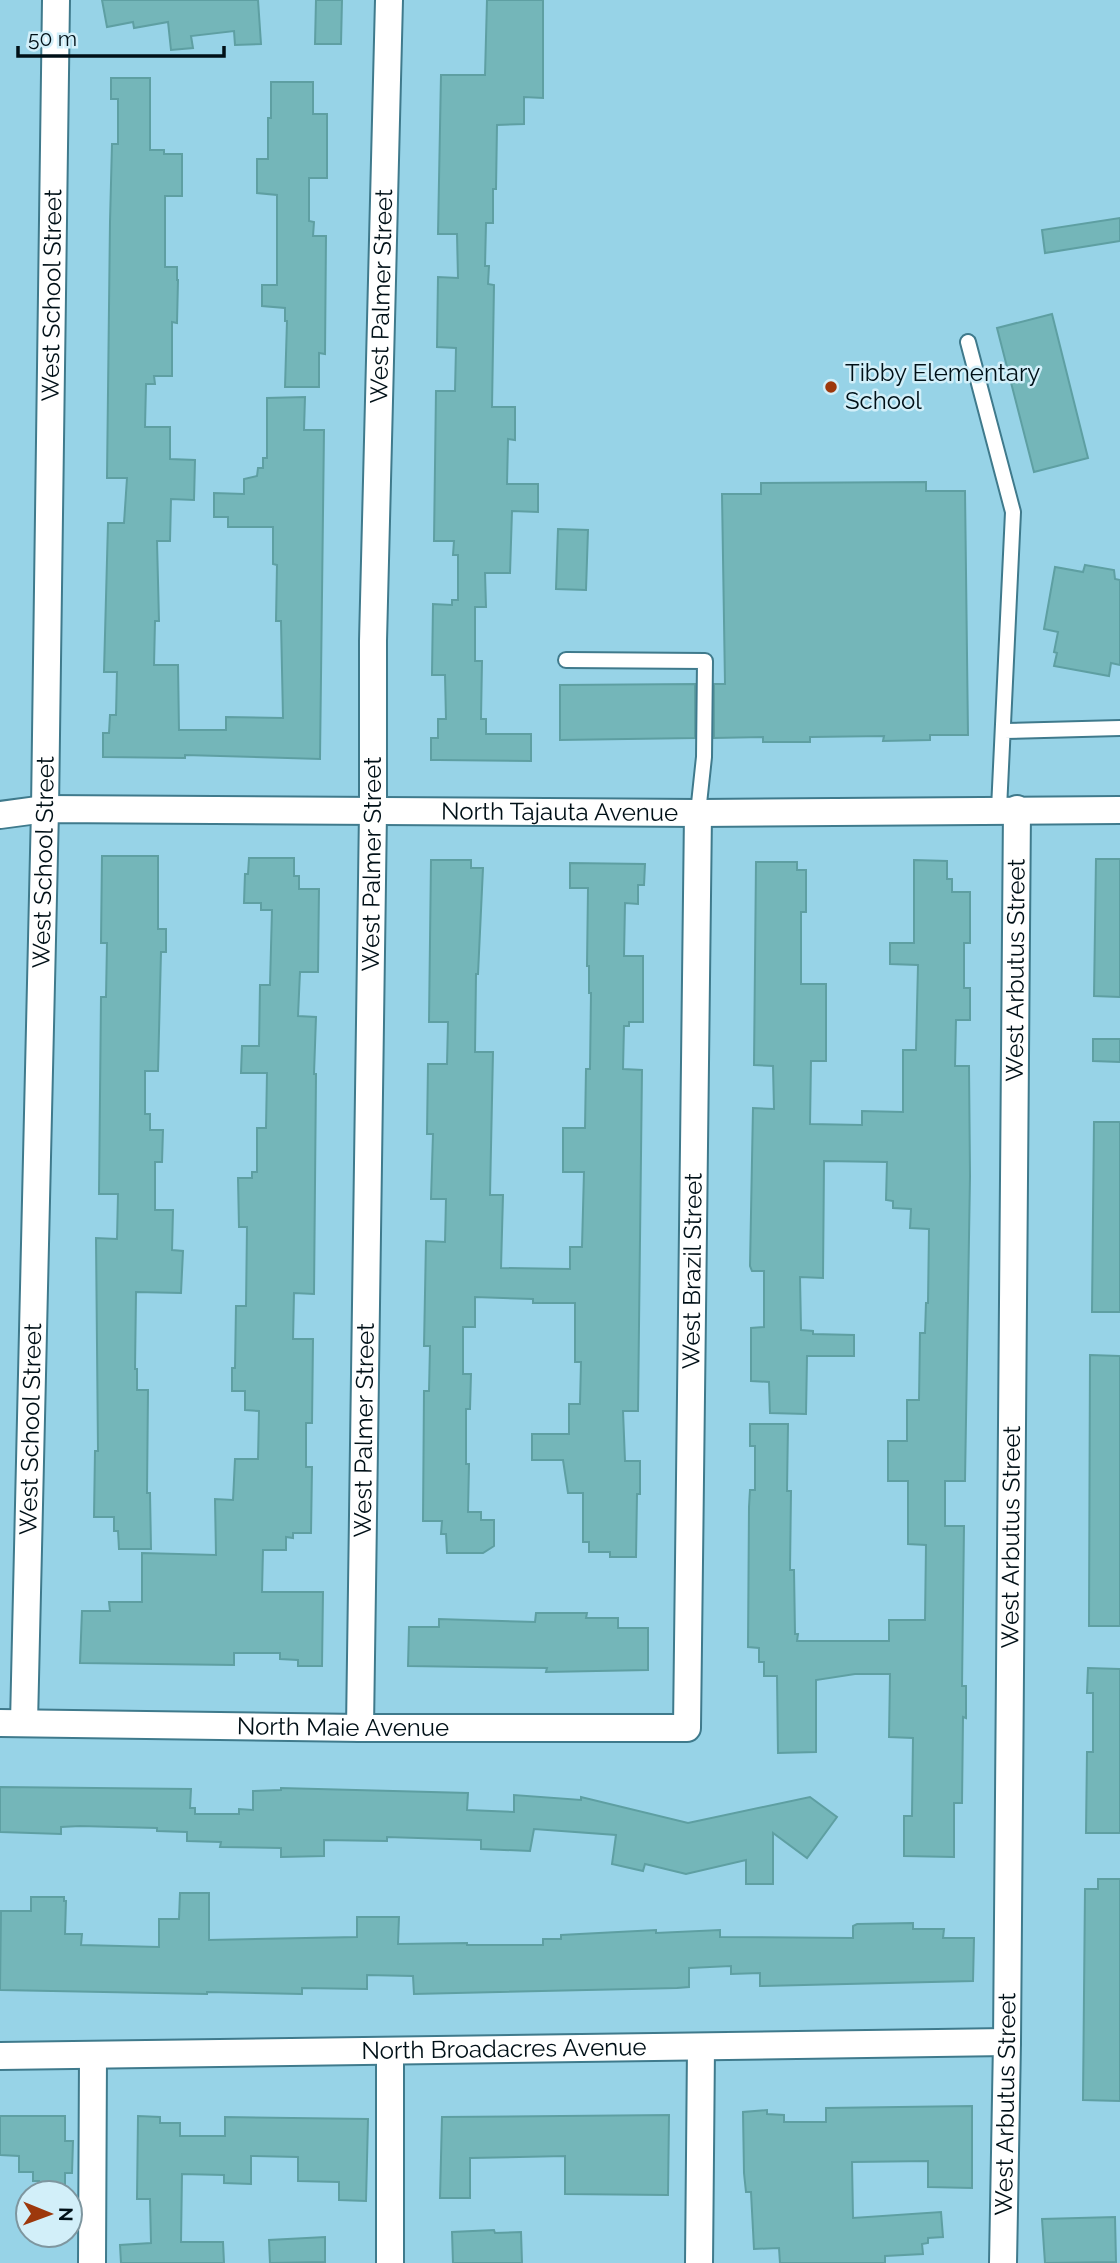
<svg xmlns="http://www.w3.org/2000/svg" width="1120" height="2263" font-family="Raleway,sans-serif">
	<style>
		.building { fill: #74b6b9; stroke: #5e9fa2; stroke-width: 2 }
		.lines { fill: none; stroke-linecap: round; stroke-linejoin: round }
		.service-casing { stroke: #3f7a8c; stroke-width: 18 }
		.minor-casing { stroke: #3f7a8c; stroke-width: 30 }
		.service { stroke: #fff; stroke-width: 14 }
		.minor { stroke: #fff; stroke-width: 26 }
		.poi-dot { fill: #9d380c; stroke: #d2eff9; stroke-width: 2.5 }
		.labels { text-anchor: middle; stroke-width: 5; stroke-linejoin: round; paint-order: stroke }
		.street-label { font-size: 24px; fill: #001017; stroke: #d2eff9 }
		.poi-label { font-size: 24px; fill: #001017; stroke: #d2eff9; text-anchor: start }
	</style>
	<rect width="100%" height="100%" fill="#97d3e7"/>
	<!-- building -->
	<path class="building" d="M102 0H258L261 44 235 45 234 31 191 36 193 48 171 50 168 22 134 28 133 22 107 27Z
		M316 0H342L341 44H315Z
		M487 0H543V98L524 97V124L497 125 496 189H493V223H486L485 266H489L488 284 494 285 492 407H515V440L508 439 507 484H538V512L512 511 510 573H485L486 607H475V661H482L481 719H486V734H531V761L438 760H431V738H438V719H446L445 675H432L433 604 452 605V600H458V555H453L454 541H434L436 391H455L456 348 437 347 438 277 458 278 457 234H438L441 75H485Z
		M111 78H150V150H164V154H182V196H165V267H177V280H178L177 323 172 322V376H154L155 384H146L145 427H170V459L195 460 194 500 171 499 170 541H157L159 621H155L154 665H178L179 730H226V717L283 718 281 621H276L277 565 273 564V527H228V517H214V493L244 494V479L257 476 258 468H263V458H267V398L305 397 304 430H324L320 759 185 755V758L103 757V733H109L110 715H116L117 672H104L108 523H124L127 478H107L110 222 112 144H118V99H111Z
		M271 82H313V114H327V178H309V221L314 222 313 236H326L325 354 319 353V387H285L287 321H285V308L262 306V285H277V195L257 193V159H268V118H271Z
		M1120 218V241L1045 253 1042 230Z
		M1052 314 1088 458 1034 472 997 328Z
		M926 482V491H965L968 735H930V740L883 741 884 736 810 737V742H763V737L714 738V684H725L722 494H761V483Z
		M558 529 588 530 586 590 556 589Z
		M1085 565 1114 570 1115 579 1120 580V665L1111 663 1109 676 1054 666 1057 653 1054 652 1058 632 1044 629 1055 567 1083 572Z
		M695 684V738L560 740V685Z
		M102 856H158V929H166V952H161L158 1071H145V1114H150V1130H163L162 1162H155V1210H173L172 1250 183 1251 181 1293 136 1292 135 1369H137V1390H148L147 1493H150L151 1549H119L118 1531H114V1517H94L95 1451H98L96 1238 117 1239 118 1194H99L101 997H106L107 943H101Z
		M249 858H294V876H299V889H319L318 972H300L298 1016 316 1017 314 1074H316L314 1294 294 1293 293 1339H313L312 1423H306V1467H312L311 1533H293V1538L286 1537V1550H263L262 1592H323L322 1666H298V1660L280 1659V1653H234V1665L80 1663 82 1611H110L109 1602H142V1553L216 1555 215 1499 233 1500 235 1459H258L259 1411 245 1410V1391H232V1368H235L236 1306H246L247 1227H239L238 1178H252V1172H257V1128H266L267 1073H241L242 1046H259L260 985H270L272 910H261V903H244L245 874H248Z
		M1096 859H1120V997L1094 996Z
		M431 860H471V868H483L478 974H476L475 1052H493L490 1195H503L501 1268 570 1269V1247H582L584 1172H563V1128H585L586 1069H590L591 993H589V966H587L588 888H570V863L645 864 644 885H638V904L625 903 624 956H643V1022H629V1026H624L623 1069 642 1070 638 1411H623L625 1461H640V1494H637L636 1557H610V1552H589V1542H583V1493H568L563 1460H532V1434H569V1404H580L581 1362H575V1303H533V1299L475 1297V1327H463V1374H471L470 1409H466V1464H469L468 1512H481V1520H494V1546L483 1553H447L446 1534H441L442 1521H423L424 1391H429L430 1346H424L426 1241 445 1242 446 1199H431L433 1134H427L428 1064H447L448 1022H429Z
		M914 860 947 861V879H952V892H970V943H964V988H970V1020H956L955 1066H969L970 1176 965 1481H945V1526H964L962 1686H966V1718L963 1717 962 1803H954V1857L904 1856V1816H912L913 1738 889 1737 890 1674H855L816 1680V1752L778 1753 777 1676H764V1662H759V1648L748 1647 749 1507 750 1490H755V1446H750V1424H788L787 1491H791L790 1570H794L795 1634H798L797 1641H889V1620H925L926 1545 908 1544V1481H888V1441H907V1400H919L920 1333H925L926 1303H928L929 1229 910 1228 911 1209 893 1208V1201L886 1200 887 1162 824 1161 823 1278 800 1277 801 1330 813 1331V1334L854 1335V1356H807L806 1414 770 1413 769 1382 751 1381V1328L764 1327V1271H752L750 1266 753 1108 774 1109 773 1066 754 1065 756 862H797V870H806V912H801V984H826V1061H811L810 1124 862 1125V1111L903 1112V1050H916L918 965 890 964V943H914Z
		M1093 1039H1120V1062L1093 1061Z
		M1094 1122H1120V1312H1092Z
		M1090 1355 1120 1356V1626H1089Z
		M536 1613H587L586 1618H618V1628H648V1670L546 1672 547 1668 408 1666 409 1627H439V1619L535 1622Z
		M1088 1668 1120 1669V1833H1086L1087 1752H1093V1693H1087Z
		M0 1787 191 1789 190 1808H195V1814H239V1809L253 1810V1791L281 1790V1788L468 1793 467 1810 514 1812V1795L581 1800V1797L688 1823 810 1797 837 1817 807 1858 773 1833V1884H746V1860L686 1874 645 1864 643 1871 612 1864 616 1835 534 1829 530 1851 481 1849V1840L387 1837V1841L324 1840V1856L281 1857V1848L220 1847 221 1842 187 1841V1832L157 1831V1828L80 1826 61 1827V1834L0 1832Z
		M1098 1879H1120V2101L1083 2100 1085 1889H1098Z
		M180 1893H209V1940L357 1937V1917H399L398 1944 467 1943V1945H543V1939H561V1935L656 1930V1933L720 1930V1937L853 1938V1926L857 1924 913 1923V1929H944L943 1938H974L973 1981 760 1986V1973L731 1974V1966L689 1968V1987L677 1988 414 1994 413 1976 367 1975V1989L302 1988V1994L207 1992V1994L0 1990 1 1911H31V1897H64V1901H66L65 1934H82L81 1945 159 1947V1919H179Z
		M972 2106V2188L928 2187V2161L852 2162 853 2218 941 2212 943 2237 928 2238V2243L922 2244 923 2254 885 2256V2263H780L779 2248 754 2249 751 2192H746L744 2173 743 2112 767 2110V2114L784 2115V2122H826V2108Z
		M669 2115 668 2195 565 2194V2156L470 2158V2198H440L442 2117Z
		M0 2116H65V2141H73L72 2173H65V2193H38L39 2181H33V2172H19V2156L0 2155Z
		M138 2116 160 2117V2123H180V2136H225V2117L368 2119 366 2201 339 2200V2182L298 2181V2157L251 2156V2184L224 2183V2175L182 2174 181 2242H223L224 2263H121L120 2245 151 2243 150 2199H137Z
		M1115 2217 1116 2262 1045 2263 1042 2219Z
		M494 2230 495 2233 521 2232 522 2263H453L452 2232Z
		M325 2237V2262L270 2263 269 2240Z"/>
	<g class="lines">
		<!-- service casing -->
		<g class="service-casing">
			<path id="service" d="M968 342 1013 512 999 809
				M566 660 705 661 704 757 698 813
				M1004 731 1120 728"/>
		</g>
		<!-- minor casing -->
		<g class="minor-casing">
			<g id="minor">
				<path id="s1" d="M0 815 45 809 698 813 1120 810"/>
				<path id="s2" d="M0 1723 360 1728H687L698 813"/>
				<path id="s3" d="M24 1723 45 809 56 0"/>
				<path id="s4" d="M360 1728 373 811V641L389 0"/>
				<path id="s5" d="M0 2056 1007 2042"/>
				<path d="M92 2263 93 2055"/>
				<path d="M390 2263V2051"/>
				<path d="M699 2263 701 2047"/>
				<path id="s6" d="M1003 2263 1007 2042 1017 809"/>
			</g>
		</g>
		<!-- service -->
		<use href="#service" class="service"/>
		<!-- minor -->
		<use href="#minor" class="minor"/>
	</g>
	<!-- markers -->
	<circle class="poi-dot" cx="831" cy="387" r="7"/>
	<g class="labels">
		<!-- street labels -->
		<g class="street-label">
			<text dy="8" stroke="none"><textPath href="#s3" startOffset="1428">West School Street</textPath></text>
			<text dy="8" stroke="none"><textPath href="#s4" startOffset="1432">West Palmer Street</textPath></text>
			<text dy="8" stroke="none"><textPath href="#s1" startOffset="560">North Tajauta Avenue</textPath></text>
			<text dy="8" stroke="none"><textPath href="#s3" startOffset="861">West School Street</textPath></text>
			<text dy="8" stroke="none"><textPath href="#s4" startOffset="864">West Palmer Street</textPath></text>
			<text dy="8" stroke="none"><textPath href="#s6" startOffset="1293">West Arbutus Street</textPath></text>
			<text dy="8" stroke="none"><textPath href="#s2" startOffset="1144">West Brazil Street</textPath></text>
			<text dy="8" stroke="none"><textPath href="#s3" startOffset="294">West School Street</textPath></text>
			<text dy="8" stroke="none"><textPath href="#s4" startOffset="298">West Palmer Street</textPath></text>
			<text dy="8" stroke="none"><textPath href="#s6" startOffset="726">West Arbutus Street</textPath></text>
			<text dy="8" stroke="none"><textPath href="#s2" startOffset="343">North Maie Avenue</textPath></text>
			<text dy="8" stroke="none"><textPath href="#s5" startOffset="504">North Broadacres Avenue</textPath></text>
			<text dy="8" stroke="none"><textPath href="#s6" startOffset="159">West Arbutus Street</textPath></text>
		</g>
		<!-- poi labels -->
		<g class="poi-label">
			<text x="845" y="381">Tibby Elementary<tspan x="845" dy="28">School</tspan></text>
		</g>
	</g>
	<!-- north arrow -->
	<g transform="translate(49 2214) rotate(91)"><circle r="33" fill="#d2eff9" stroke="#7e969f" stroke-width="2"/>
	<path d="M0-5L12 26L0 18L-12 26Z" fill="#9d380c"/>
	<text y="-10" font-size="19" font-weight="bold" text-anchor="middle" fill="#001017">N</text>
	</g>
	<!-- scale -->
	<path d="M18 46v10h206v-10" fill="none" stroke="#001017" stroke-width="3.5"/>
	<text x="28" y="46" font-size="21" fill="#001017" stroke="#d2eff9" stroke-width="5" paint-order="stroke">50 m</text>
</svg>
